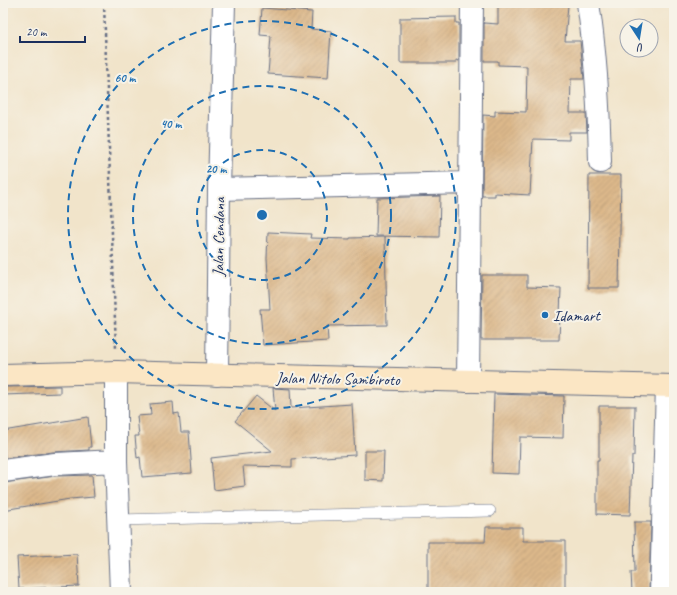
<svg xmlns="http://www.w3.org/2000/svg" width="677" height="595" font-family="Caveat,sans-serif">
	<style>
		.building { fill: url(#building-hatch) }
		.lines { fill: none; stroke-linecap: round; stroke-linejoin: round }
		.lane-casing { stroke: #666e84; stroke-width: 12 }
		.street-casing { stroke: #666e84; stroke-width: 24 }
		.secondary-casing { stroke: #666e84; stroke-width: 24 }
		.path { stroke: #666e84; stroke-width: 2.5; stroke-dasharray: 3 3; stroke-linecap: butt }
		.lane { stroke: #fff; stroke-width: 11 }
		.street { stroke: #fff; stroke-width: 22 }
		.secondary { stroke: #fbe6c4; stroke-width: 22 }
		.ring { fill: none; stroke: #1f6fb2; stroke-width: 2; stroke-dasharray: 7 5 }
		.poi-dot { fill: #1f6fb2; stroke: #f7f3e8; stroke-width: 1.5 }
		.labels { text-anchor: middle; stroke-width: 4; stroke-linejoin: round; paint-order: stroke }
		.street-label { font-size: 16px; fill: #1b2f5e; stroke: #f7f3e8 }
		.poi-label { font-size: 16px; fill: #1b2f5e; stroke: #f7f3e8; text-anchor: start }
		.centre { fill: #1f6fb2; stroke: #f7f3e8; stroke-width: 2 }
		.ring-label { font-size: 12px; text-anchor: middle; font-weight: bold; fill: #1f6fb2; stroke: #f7f3e8; stroke-width: 4; stroke-linejoin: round; paint-order: stroke }
	</style>
	<defs>
		<pattern id="building-hatch" width="6" height="6" patternUnits="userSpaceOnUse"><rect width="6" height="6" fill="#dcb88a"/><path d="M-1 1l2-2M0 6l6-6M5 7l2-2" fill="none" stroke="#bc9e7a"/></pattern>
	</defs>
	<rect width="100%" height="100%" fill="#f7f3e8"/>
	<filter id="ink" filterUnits="userSpaceOnUse"><feTurbulence type="fractalNoise" baseFrequency=".025" numOctaves="2"/><feDisplacementMap in="SourceGraphic" scale="8" xChannelSelector="R" yChannelSelector="G"/><feConvolveMatrix kernelMatrix="1 2 1 2 8 2 1 2 1" color-interpolation-filters="sRGB"/></filter>
	<filter id="wash" filterUnits="userSpaceOnUse"><feTurbulence type="fractalNoise" baseFrequency=".012" numOctaves="4" result="noise"/><feDisplacementMap in="SourceGraphic" scale="16" xChannelSelector="R" yChannelSelector="G"/><feGaussianBlur stdDeviation="0.9" result="paint"/><feColorMatrix in="noise" values="0 0 0 0 0 0 0 0 0 0 0 0 0 0 0 0 0 1.4 0 .05"/><feComposite in="paint" operator="in"/></filter>
	<g filter="url(#wash)">
		<rect width="100%" height="100%" fill="#f1e4ca"/>
		<g id="blocks">
			<!-- building -->
			<path class="building" d="M498 3H545L568 5 565 41H580L584 79H571L570 113H586L587 132H569V140L533 139 530 195 495 193V196H482L483 115 495 116V111L526 112 527 66 498 65V61H484V23L498 24Z
				M262 8 312 12 311 29 331 31 328 78 268 74 271 36 260 35Z
				M456 17V23H459V61L456 60V63H400V18Z
				M589 175H621L619 288H588Z
				M440 196 439 237 376 236 377 198Z
				M268 232 311 234 310 238 350 239V238L385 237 387 325 327 326 328 341 263 345 260 309H270L267 258Z
				M482 275H527V287L561 288 559 340H481Z
				M60 386V393L3 395V387Z
				M273 388 290 389 291 408 352 404 355 455 292 459V467L243 466 245 486 214 490 211 458 272 451 235 421 256 396 275 411Z
				M494 394 564 396 563 438 520 437 519 474 492 473Z
				M173 402 174 414 179 413 181 432H189L192 473 142 477 140 457 137 458 135 436H139L137 416 151 415 150 404Z
				M599 406H635L634 456H632L630 515 597 514V460H599Z
				M88 417 91 447H89V450L53 452 5 458 3 431Z
				M365 451H384L383 481 365 480Z
				M92 475 94 497 70 499 3 510V483L56 476Z
				M634 522H651L649 592H632L631 572H635Z
				M486 527H523V541H565V592H428V542H485Z
				M77 554 79 586 19 589 17 557Z"/>
		</g>
	</g>
	<g filter="url(#ink)">
		<use href="#blocks" fill-opacity="0" stroke="#666e84" stroke-width="1"/>
		<g class="lines">
			<!-- lane casing -->
			<g class="lane-casing">
				<path id="lane" d="M118 520 490 511"/>
			</g>
			<!-- street casing -->
			<g class="street-casing">
				<path id="street" d="M588 3C596 56 599 109 600 162
					M219 189 469 183
					M116 372V461L121 592
					M217 375 219 189 224 3
					M468 381 472 3
					M3 471 55 464 116 461
					M661 592 667 386"/>
			</g>
			<!-- secondary casing -->
			<g class="secondary-casing">
				<path id="secondary" d="M3 375 116 372 674 386"/>
			</g>
			<!-- path -->
			<path class="path" d="M104 3 116 350
				M3 4 21 3"/>
			<!-- lane -->
			<use href="#lane" class="lane"/>
			<!-- street -->
			<use href="#street" class="street"/>
			<!-- secondary -->
			<use href="#secondary" class="secondary"/>
		</g>
	</g>
	<!-- distance rings -->
	<g class="ring">
		<circle cx="262" cy="215" r="65"/>
		<circle cx="262" cy="215" r="129"/>
		<circle cx="262" cy="215" r="194"/>
	</g>
	<!-- markers -->
	<circle class="poi-dot" cx="545" cy="315" r="4"/>
	<g class="labels">
		<!-- street labels -->
		<g class="street-label">
			<text transform="translate(218 237) rotate(-89)" y="6">Jalan Cendana</text>
			<text transform="translate(338 378) rotate(1)" y="6">Jalan Nitolo Sambiroto</text>
		</g>
		<!-- poi labels -->
		<g class="poi-label">
			<text x="553" y="321">Idamart</text>
		</g>
	</g>
	<circle cx="262" cy="215" r="6" class="centre"/>
	<g class="ring-label">
		<text x="125" y="82">60 m</text>
		<text x="171" y="128">40 m</text>
		<text x="216" y="173">20 m</text>
	</g>
	<!-- margin -->
	<rect width="677" height="595" fill="none" stroke="#f7f3e8" stroke-width="16"/>
	<!-- north arrow -->
	<g transform="translate(639 38) rotate(168)"><circle r="19" fill="#f7f3e8" stroke="#9fa5b1"/>
	<path d="M0-3L7 15L0 10L-7 15Z" fill="#1f6fb2"/>
	<text y="-6" font-size="11" font-weight="bold" text-anchor="middle" fill="#1b2f5e">U</text>
	</g>
	<!-- scale -->
	<path d="M20 36v6h65v-6" fill="none" stroke="#1b2f5e" stroke-width="2"/>
	<text x="26" y="36" font-size="12" fill="#1b2f5e" stroke="#f7f3e8" stroke-width="3" paint-order="stroke">20 m</text>
</svg>
